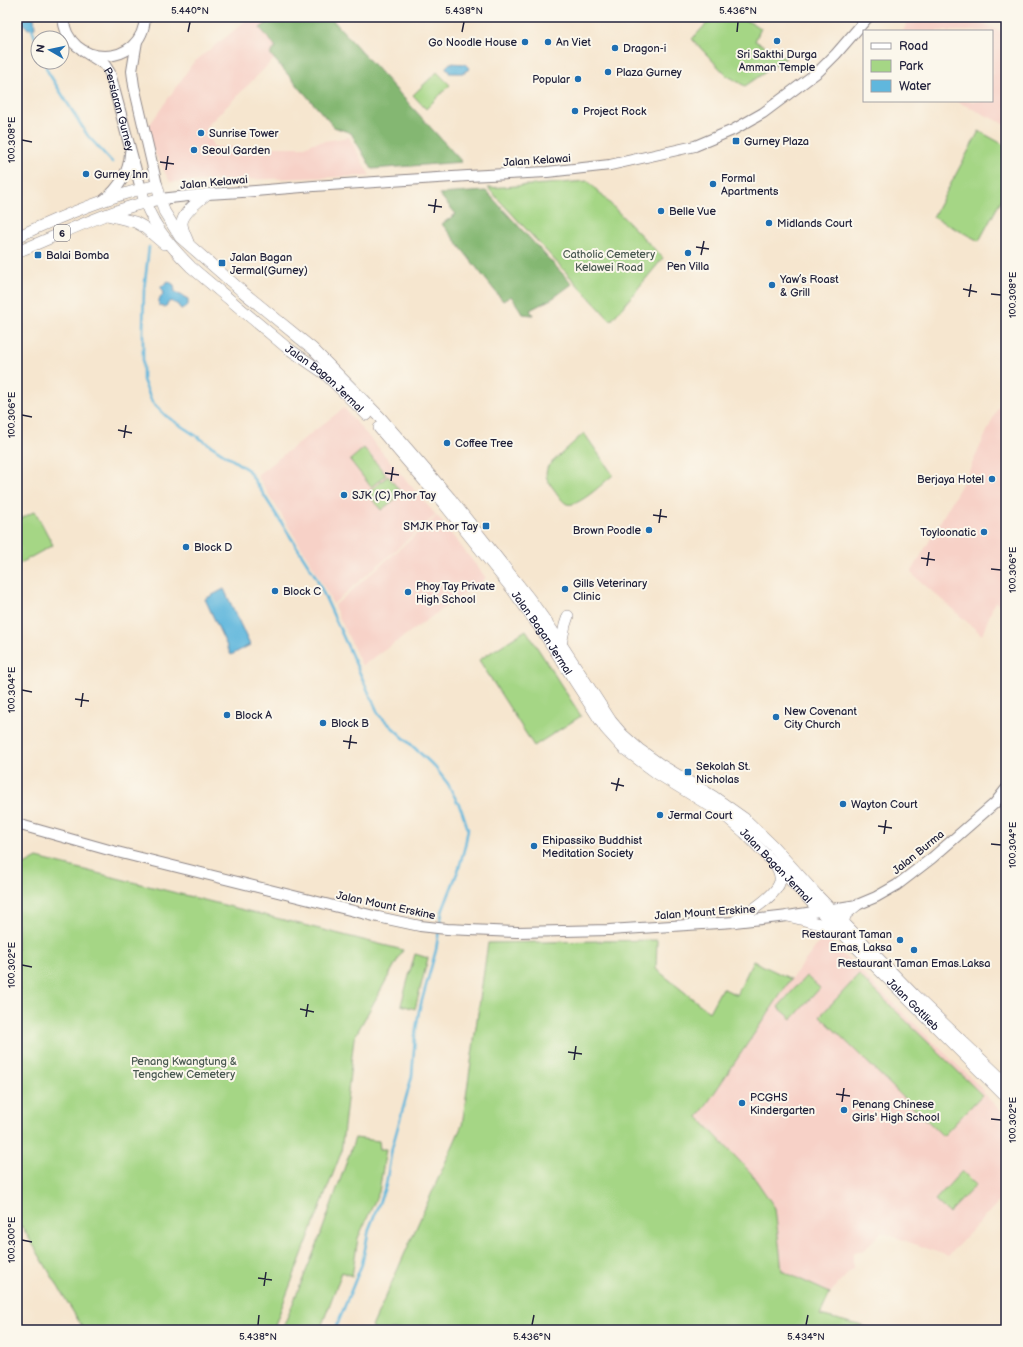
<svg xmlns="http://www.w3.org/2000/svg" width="1023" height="1347" font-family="'Balsamiq Sans',sans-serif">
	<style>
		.built { fill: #f7d1c7 }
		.green { fill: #a5d685; stroke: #647c60 }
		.forest { fill: #84b772; stroke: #536c56 }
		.water { fill: #60b7dd; stroke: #416c8c }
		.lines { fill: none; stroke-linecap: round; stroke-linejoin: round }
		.stream { stroke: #60b7dd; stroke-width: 2.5 }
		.secondary-casing { stroke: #8c8485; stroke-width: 12 }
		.primary-casing { stroke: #8c8485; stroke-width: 12 }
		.secondary { stroke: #fff; stroke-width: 10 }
		.primary { stroke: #fff; stroke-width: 11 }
		.ticks { fill: none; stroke: #22223b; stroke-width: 1.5 }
		.poi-dot { fill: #1f6fb2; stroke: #fbf7ec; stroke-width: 1.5 }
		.labels { text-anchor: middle; stroke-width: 4; stroke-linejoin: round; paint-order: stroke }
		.shield { fill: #fbf7ec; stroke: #636270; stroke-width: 1 }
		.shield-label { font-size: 10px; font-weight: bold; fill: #22223b }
		.poi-label { font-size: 11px; fill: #22223b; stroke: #fbf7ec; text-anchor: start }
		.street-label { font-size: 11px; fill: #22223b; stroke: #fbf7ec }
		.park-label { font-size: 11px; fill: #495851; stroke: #fbf7ec }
		.neatline { fill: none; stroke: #22223b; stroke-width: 1.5 }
		.ticks-label { font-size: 10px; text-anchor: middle; fill: #22223b }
	</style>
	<rect width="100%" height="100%" fill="#fbf7ec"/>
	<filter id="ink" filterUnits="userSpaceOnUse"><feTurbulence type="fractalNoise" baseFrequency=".025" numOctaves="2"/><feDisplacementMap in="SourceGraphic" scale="8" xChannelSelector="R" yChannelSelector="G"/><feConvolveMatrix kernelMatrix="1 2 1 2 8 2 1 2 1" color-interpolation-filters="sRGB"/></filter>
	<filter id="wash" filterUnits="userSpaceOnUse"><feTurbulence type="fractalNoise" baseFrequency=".012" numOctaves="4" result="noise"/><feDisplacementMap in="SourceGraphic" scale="16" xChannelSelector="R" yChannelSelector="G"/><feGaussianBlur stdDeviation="0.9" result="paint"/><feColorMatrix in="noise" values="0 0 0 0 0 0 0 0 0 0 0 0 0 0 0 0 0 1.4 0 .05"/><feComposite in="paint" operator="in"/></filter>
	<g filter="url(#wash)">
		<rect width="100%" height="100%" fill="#f6e6cf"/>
		<!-- built -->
		<path class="built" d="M251 17H312L314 19 206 127 213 147H305L313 143 349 137 370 176 170 182 144 133 193 63Z
			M910 17H964L999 30 1006 35V125L956 101H992V31H903Z
			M1006 390V612L995 601 982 635 911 573 967 475Z
			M344 408 436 515 333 604 315 570 257 475Z
			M437 516 486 578 362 666 334 606Z
			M824 936 984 1091V1094L1006 1116V1194L948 1256 881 1232 862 1252H853V1268L830 1293 782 1271 775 1208 698 1117 791 979Z"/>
		<!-- green -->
		<path class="green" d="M713 17H739L761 28 755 41 786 58 745 86 726 75 692 39Z
			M437 72 450 85 426 109 413 95Z
			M979 131 1006 146V191L979 241 933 217Z
			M588 181 663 258 611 321 488 188Z
			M584 433 613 475C604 482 578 508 567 504 562 502 557 493 553 488 547 480 544 476 548 466Z
			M364 448 386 475 371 487 350 460Z
			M388 476 402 494 381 510 367 493Z
			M35 511 53 545 17 565V521Z
			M526 630 581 716 534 746 479 660Z
			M37 858 403 950 354 1038 341 1153 273 1330H84L20 1223 17 1225V869Z
			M657 940 656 969 709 1012 722 988 737 995 753 961 791 979 698 1117 751 1173 775 1208 782 1271 830 1293 820 1315 878 1330H374L372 1327 462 1125 488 943Z
			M415 954 428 958 415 1009 401 1005Z
			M859 975 982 1095 943 1136 820 1016Z
			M806 976 820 988 792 1019 778 1007Z
			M355 1138 379 1141 380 1149H386L379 1192 358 1238 352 1276 342 1272 320 1330H282L318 1242Z
			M962 1171 976 1185 949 1213 935 1200Z"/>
		<!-- forest -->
		<path class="forest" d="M276 17H330L462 162 372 169 351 133 334 127 270 54 276 47 260 28Z
			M486 191 572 284 553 298 530 310 533 315 523 314 511 296 503 301 442 224 456 214 439 194Z"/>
		<!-- water -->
		<path class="water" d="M18 17H34L35 28 28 29Z
			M450 63 465 64 469 68 468 70 465 71V73H449V71L446 69V67Z
			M168 281 174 285 175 292 188 299V305L185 308 181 309 177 304 170 301 165 307 159 305V300L163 294 161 287Z
			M224 589 250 645 231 655 205 599Z"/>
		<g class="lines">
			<!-- stream -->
			<path class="stream" d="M31 26 38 46
				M44 62 48 72 88 136 112 162
				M149 247 144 290 143 329V380L152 402 166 416 248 470 316 577 379 715 434 766 448 784 462 811 468 829 465 846 459 868 442 912 440 925
				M335 1330 362 1264 369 1229 386 1185 392 1148 412 1076 415 1036 419 1011 436 950 439 930"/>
		</g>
	</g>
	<g filter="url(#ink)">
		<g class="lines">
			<!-- secondary casing -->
			<g class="secondary-casing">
				<g id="secondary">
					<path d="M63 17C67 69 143 69 145 17"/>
					<path d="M137 41 132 71 134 86 157 185"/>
					<path id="s1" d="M83 51 105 65 110 73 141 189"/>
					<path d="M160 199 207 194 242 192 314 186 468 176 547 172 610 165 695 146 733 130 763 113 819 71 836 54 868 17"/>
					<path d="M104 200C119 188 129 172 130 153"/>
					<path d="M17 824 109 850 378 917 420 926 447 929 517 932 609 930 734 922 788 916 857 905 876 897 897 885 932 858 995 803 1006 789"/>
				</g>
			</g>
			<!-- primary casing -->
			<g class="primary-casing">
				<g id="primary">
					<path id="s2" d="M141 189C149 221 168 244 191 267L286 347 324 373 367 415"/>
					<path d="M107 215 135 222 144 227 164 244"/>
					<path d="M17 237C61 216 109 196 157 185L164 211 180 237 243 292 313 349 380 417 450 498 529 598 552 630 611 721 622 734 640 750 661 765 714 797 745 819 772 845 816 894 913 994 1006 1083"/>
					<path d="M188 242C186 236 182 230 182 223 183 212 199 201 207 194"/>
					<path d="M17 252C64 233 110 209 160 199"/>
					<path id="s3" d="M379 428 444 504 512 589 545 635 605 728 623 748 658 774 723 814 745 833 820 911 1006 1097"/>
					<path d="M561 644 565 625 568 616"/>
					<path d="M788 916 824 925 835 932"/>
					<path d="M734 922C746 914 777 896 780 881 781 875 779 871 776 866"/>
					<path d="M841 927 846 914 857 905"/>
				</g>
			</g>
			<!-- secondary -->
			<use href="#secondary" class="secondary"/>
			<!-- primary -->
			<use href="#primary" class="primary"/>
		</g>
	</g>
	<!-- ticks -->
	<path class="ticks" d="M188 32 190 22M462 32 464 22M737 32 738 22M22 140 32 142M160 162 174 164M166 170 168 156M428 205 442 207M434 213 436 199M696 247 709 249M701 255 704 241M963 289 977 292M991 294 1001 295M969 297 971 284M22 415 32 417M118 430 132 433M124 438 126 425M385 473 399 475M391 481 393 467M653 515 667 517M659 523 661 509M921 558 935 560M927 566 929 552M991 569 1001 570M22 690 32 692M75 699 89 701M81 707 83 693M343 741 357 743M349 749 351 735M611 783 624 786M616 791 619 778M878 826 892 828M884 834 886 820M991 844 1001 845M22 965 32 967M300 1009 314 1012M306 1017 308 1004M568 1052 582 1054M574 1060 576 1046M836 1094 850 1096M842 1102 844 1088M991 1119 1001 1120M22 1240 32 1242M258 1278 272 1280M264 1286 266 1272M258 1325 259 1315M532 1325 534 1315M806 1325 808 1315"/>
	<!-- markers -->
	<g class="poi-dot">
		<circle cx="777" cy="41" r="4"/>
		<circle cx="525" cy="42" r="4"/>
		<circle cx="548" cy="42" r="4"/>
		<circle cx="615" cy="48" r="4"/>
		<circle cx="608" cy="72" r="4"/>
		<circle cx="578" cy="79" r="4"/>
		<circle cx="575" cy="111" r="4"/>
		<circle cx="201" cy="133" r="4"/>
		<rect x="732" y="137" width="8" height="8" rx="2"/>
		<circle cx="194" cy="150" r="4"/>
		<circle cx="86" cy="174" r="4"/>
		<circle cx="713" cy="184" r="4"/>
		<circle cx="661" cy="211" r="4"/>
		<circle cx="769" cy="223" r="4"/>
		<circle cx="688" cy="253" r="4"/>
		<rect x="34" y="251" width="8" height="8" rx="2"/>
		<rect x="218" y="259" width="8" height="8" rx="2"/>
		<circle cx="772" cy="285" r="4"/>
		<circle cx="447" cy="443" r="4"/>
		<circle cx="992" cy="479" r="4"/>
		<circle cx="344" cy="495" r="4"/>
		<rect x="482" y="522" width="8" height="8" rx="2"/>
		<circle cx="649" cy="530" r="4"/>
		<circle cx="984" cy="532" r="4"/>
		<circle cx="186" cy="547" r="4"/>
		<circle cx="565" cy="589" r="4"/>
		<circle cx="275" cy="591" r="4"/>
		<circle cx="408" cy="592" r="4"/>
		<circle cx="227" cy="715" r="4"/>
		<circle cx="776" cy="717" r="4"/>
		<circle cx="323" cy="723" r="4"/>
		<rect x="684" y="768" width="8" height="8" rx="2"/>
		<circle cx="843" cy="804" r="4"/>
		<circle cx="660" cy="815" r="4"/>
		<circle cx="534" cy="846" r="4"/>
		<circle cx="900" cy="940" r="4"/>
		<circle cx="914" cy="950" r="4"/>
		<circle cx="742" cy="1103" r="4"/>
		<circle cx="844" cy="1110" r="4"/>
	</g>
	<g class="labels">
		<!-- shield labels -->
		<rect class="shield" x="54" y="225" width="16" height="16" rx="3"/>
		<g class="shield-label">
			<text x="62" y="237">6</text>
		</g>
		<!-- poi labels -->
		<g class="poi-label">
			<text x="517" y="46" text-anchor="end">Go Noodle House</text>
			<text x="556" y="46">An Viet</text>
			<text x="623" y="52">Dragon-i</text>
			<text x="777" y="58" text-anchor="middle">Sri Sakthi Durga<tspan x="777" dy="13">Amman Temple</tspan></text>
			<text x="616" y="76">Plaza Gurney</text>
			<text x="570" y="83" text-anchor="end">Popular</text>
			<text x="583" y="115">Project Rock</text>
			<text x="209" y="137">Sunrise Tower</text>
			<text x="744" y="145">Gurney Plaza</text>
			<text x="202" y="154">Seoul Garden</text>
			<text x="94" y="178">Gurney Inn</text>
			<text x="721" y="182">Formal<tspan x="721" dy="13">Apartments</tspan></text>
			<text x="669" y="215">Belle Vue</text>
			<text x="777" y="227">Midlands Court</text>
			<text x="46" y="259">Balai Bomba</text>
			<text x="230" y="261">Jalan Bagan<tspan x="230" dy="13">Jermal(Gurney)</tspan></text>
			<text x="688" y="270" text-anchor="middle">Pen Villa</text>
			<text x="780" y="283">Yaw’s Roast<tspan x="780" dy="13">&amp; Grill</tspan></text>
			<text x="455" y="447">Coffee Tree</text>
			<text x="984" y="483" text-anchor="end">Berjaya Hotel</text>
			<text x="352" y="499">SJK (C) Phor Tay</text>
			<text x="478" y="530" text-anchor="end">SMJK Phor Tay</text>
			<text x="641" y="534" text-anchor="end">Brown Poodle</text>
			<text x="976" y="536" text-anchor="end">Toyloonatic</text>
			<text x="194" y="551">Block D</text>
			<text x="573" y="587">Gills Veterinary<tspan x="573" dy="13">Clinic</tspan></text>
			<text x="416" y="590">Phoy Tay Private<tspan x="416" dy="13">High School</tspan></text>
			<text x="283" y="595">Block C</text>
			<text x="784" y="715">New Covenant<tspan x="784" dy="13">City Church</tspan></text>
			<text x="235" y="719">Block A</text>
			<text x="331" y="727">Block B</text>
			<text x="696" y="770">Sekolah St.<tspan x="696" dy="13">Nicholas</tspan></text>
			<text x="851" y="808">Wayton Court</text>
			<text x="668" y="819">Jermal Court</text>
			<text x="542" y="844">Ehipassiko Buddhist<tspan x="542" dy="13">Meditation Society</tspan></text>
			<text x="892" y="938" text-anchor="end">Restaurant Taman<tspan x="892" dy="13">Emas, Laksa</tspan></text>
			<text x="914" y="967" text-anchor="middle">Restaurant Taman Emas.Laksa</text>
			<text x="750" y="1101">PCGHS<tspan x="750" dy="13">Kindergarten</tspan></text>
			<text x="852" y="1108">Penang Chinese<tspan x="852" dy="13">Girls' High School</tspan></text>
		</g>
		<!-- street labels -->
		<g class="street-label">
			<text dy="4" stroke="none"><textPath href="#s1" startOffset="73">Persiaran Gurney</textPath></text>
			<text transform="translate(537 160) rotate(-4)" y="4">Jalan Kelawai</text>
			<text transform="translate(214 182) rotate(-5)" y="4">Jalan Kelawai</text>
			<text dy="4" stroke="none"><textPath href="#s2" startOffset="268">Jalan Bagan Jermal</textPath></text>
			<text dy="4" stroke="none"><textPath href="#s3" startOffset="262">Jalan Bagan Jermal</textPath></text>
			<text transform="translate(918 852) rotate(-39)" y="4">Jalan Burma</text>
			<text dy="4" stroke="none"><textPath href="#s3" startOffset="597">Jalan Bagan Jermal</textPath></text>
			<text transform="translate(386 905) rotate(12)" y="4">Jalan Mount Erskine</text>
			<text transform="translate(705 912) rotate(-4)" y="4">Jalan Mount Erskine</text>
			<text dy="4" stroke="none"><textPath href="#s3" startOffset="792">Jalan Gottlieb</textPath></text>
		</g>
		<!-- park labels -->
		<g class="park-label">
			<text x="609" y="258">Catholic Cemetery<tspan x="609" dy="13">Kelawei Road</tspan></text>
			<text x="184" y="1065">Penang Kwangtung &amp;<tspan x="184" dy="13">Tengchew Cemetery</tspan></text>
		</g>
	</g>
	<!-- margin -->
	<rect width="1023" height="1347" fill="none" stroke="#fbf7ec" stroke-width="44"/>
	<!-- legend -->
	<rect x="863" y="30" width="130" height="72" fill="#fbf7ec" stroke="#a4a2a5"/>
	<rect x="871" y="43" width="20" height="6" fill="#ffffff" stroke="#a4a2a5"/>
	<text x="899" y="50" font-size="12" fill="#22223b">Road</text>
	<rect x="871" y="60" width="20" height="12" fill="#a5d685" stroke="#a4a2a5"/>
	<text x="899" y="70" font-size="12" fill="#22223b">Park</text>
	<rect x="871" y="80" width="20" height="12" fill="#60b7dd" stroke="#a4a2a5"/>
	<text x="899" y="90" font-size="12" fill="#22223b">Water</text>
	<!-- north arrow -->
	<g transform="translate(50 50) rotate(279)"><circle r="19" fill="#fbf7ec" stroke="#a4a2a5"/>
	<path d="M0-3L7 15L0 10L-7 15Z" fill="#1f6fb2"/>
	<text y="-6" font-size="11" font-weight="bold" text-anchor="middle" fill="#22223b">N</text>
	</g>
	<rect x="22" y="22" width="979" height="1303" class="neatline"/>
	<g class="ticks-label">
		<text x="190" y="14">5.440°N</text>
		<text x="464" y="14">5.438°N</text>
		<text x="738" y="14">5.436°N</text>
		<text transform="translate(11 140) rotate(-90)" y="4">100.308°E</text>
		<text transform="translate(1012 295) rotate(-90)" y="4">100.308°E</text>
		<text transform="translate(11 415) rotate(-90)" y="4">100.306°E</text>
		<text transform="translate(1012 570) rotate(-90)" y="4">100.306°E</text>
		<text transform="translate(11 690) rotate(-90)" y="4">100.304°E</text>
		<text transform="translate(1012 845) rotate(-90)" y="4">100.304°E</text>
		<text transform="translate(11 965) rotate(-90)" y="4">100.302°E</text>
		<text transform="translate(1012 1120) rotate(-90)" y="4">100.302°E</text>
		<text transform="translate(11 1240) rotate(-90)" y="4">100.300°E</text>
		<text x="258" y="1340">5.438°N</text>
		<text x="532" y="1340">5.436°N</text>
		<text x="806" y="1340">5.434°N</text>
	</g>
</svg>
